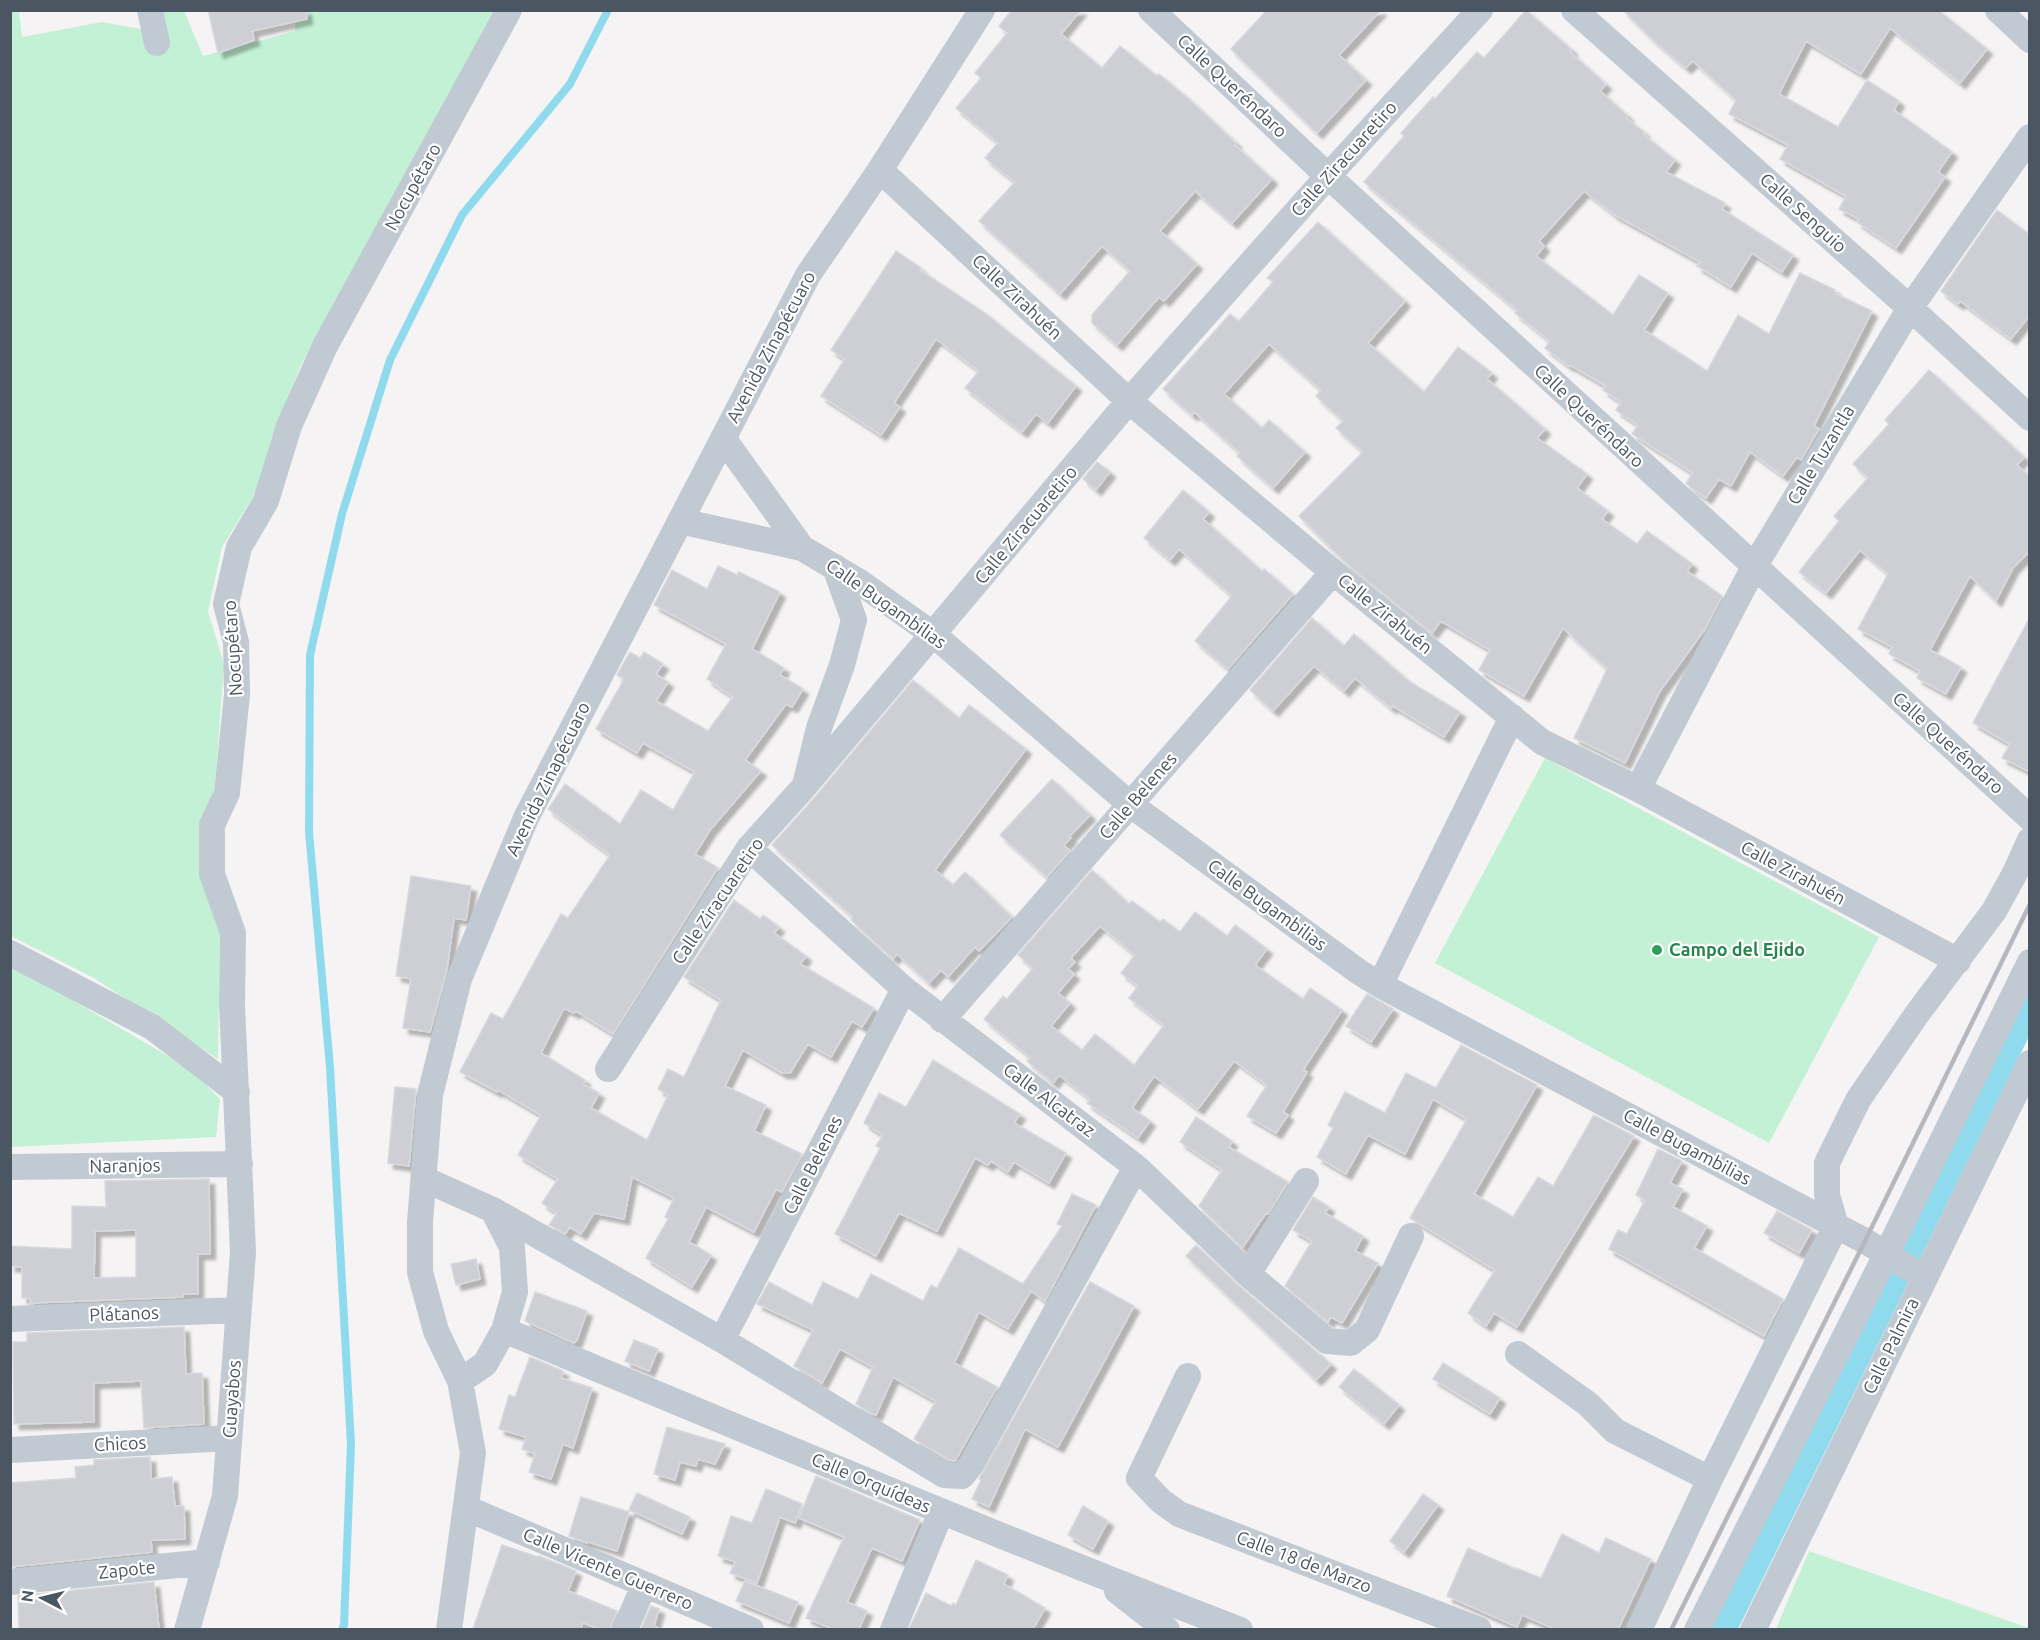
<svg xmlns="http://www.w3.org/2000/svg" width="2040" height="1640" font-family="Ubuntu,sans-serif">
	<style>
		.green { fill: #c3f1d5 }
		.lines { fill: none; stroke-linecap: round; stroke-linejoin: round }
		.stream { stroke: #90daee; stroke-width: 8 }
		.canal { stroke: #90daee; stroke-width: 26 }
		.building { fill: #cdcfd5; stroke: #d7d9de; stroke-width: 1.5; fill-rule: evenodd; filter: url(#shadow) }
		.minor { stroke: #c1cad2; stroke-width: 26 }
		.rail { stroke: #b5b8bd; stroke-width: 4.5 }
		.leisure-dot { fill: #2e9e5b; stroke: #fff; stroke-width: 2 }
		.labels { text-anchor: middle; stroke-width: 4.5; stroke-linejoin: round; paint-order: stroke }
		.street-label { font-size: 18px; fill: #4a5661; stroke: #fff }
		.leisure-label { font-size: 18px; font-weight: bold; fill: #27864d; stroke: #fff; text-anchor: start }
	</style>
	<defs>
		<filter id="shadow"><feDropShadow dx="5.5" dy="5.5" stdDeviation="1.5" flood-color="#0004"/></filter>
	</defs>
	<rect width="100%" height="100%" fill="#f5f3f3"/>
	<!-- green -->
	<path class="green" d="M10 11H19L22 37 102 22 146 30 148 11H184L203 56 295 31 296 11H494L301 365 272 437 257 490 222 547 208 611 224 665 215 785 200 834 220 930 218 1059 94 978 11 936Z
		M1545 758 1879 937 1769 1143 1435 963Z
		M11 964 190 1069 220 1099 216 1137 11 1147Z
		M1809 1551 2029 1628V1629H1776Z"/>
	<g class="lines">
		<!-- stream -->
		<path class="stream" d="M342 1630 344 1625 351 1444 330 1067 309 832 310 655 342 514 390 360 462 215 570 84 608 10"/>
		<!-- canal -->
		<path class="canal" d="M1723 1630 2030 1005"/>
	</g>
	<!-- building -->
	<path class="building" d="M208 10H306L307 19 252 31 254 40 218 53Z
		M1012 10H1081L1061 34 1102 68 1120 46 1157 76 1159 74 1189 99 1236 143 1235 145 1272 179 1232 223 1195 191 1160 231 1197 264 1164 301 1159 297 1117 345 1092 323V315L1130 271 1102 246 1060 294 979 221 1015 182 985 158 998 143 956 108 981 78 975 73 1007 33 999 26Z
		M1267 10H1381L1339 55 1366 80 1317 133 1231 49Z
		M1526 10 1572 50 1570 52 1606 84 1600 91 1628 116 1626 118 1644 132 1643 134 1675 160 1666 172 1725 203 1722 209 1793 255 1782 272 1752 253 1731 287 1697 266 1700 262 1615 215 1584 191 1539 241 1544 246 1536 256 1613 315 1639 275 1668 293 1644 330 1707 371 1738 315 1769 334 1800 273 1835 290 1834 293 1872 311 1814 426 1819 429 1801 460 1797 457 1783 476 1750 452 1731 486 1719 479 1706 498 1692 489 1686 483 1693 473 1632 434 1638 425 1616 410 1621 402 1603 390 1606 386 1570 365 1569 366 1545 348 1550 341 1515 313 1517 310 1364 182 1404 136 1401 133 1433 97 1435 99 1477 52 1484 58Z
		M1623 10H1938L1987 49 1960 83 1890 28 1861 74 1806 41 1779 94 1838 127 1867 80 1899 101 1894 110 1952 152 1938 172 1945 177 1896 248 1857 222 1859 219 1839 209 1846 196 1780 159 1788 145 1729 114 1736 100 1693 61 1686 68 1653 40Z
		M1997 210 2030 235V315L2011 339 1960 301 1958 304 1941 291Z
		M1318 222 1405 301 1368 343 1424 392 1458 347 1492 373 1487 379 1545 429 1537 438 1587 474 1577 488 1608 511 1602 519 1637 544 1647 531 1692 564 1687 571 1722 596 1705 629 1660 691 1625 763 1574 738 1607 669 1563 628 1524 696 1479 670 1490 650 1441 621 1432 633 1348 565 1299 516 1363 452 1336 428 1343 421 1316 396 1321 390 1269 344 1224 394 1262 428 1269 420 1305 452 1273 488 1237 456 1240 453 1194 412 1192 415 1163 389 1230 314 1239 321 1273 282 1267 278Z
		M896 251 921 268 920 270 985 313 1076 386 1048 423 1036 414 1022 432 965 388 979 371 936 339 894 403 900 407 881 435 821 396 845 359 831 350Z
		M1929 370 2024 457 2017 465 2030 477V551L2013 568 1996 601 1970 576 1930 650 1961 667 1946 694 1917 678 1920 671 1889 654 1892 647 1858 629 1888 574 1860 550 1826 593 1799 572 1839 521 1834 516 1868 478 1853 464 1889 424 1885 420Z
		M1097 462 1110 472 1096 490 1083 479Z
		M1183 490 1209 512 1203 519 1262 571 1264 569 1293 594 1228 669 1195 641 1232 596 1179 549 1170 560 1144 538Z
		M718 566 737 575 739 572 780 592 752 649 784 668 780 675 803 689 792 707 786 704 745 760 761 771 710 830 695 854 718 868 613 1034 576 1011 574 1013 564 1008 541 1053 585 1080 583 1084 599 1093 591 1108 647 1140 668 1095 658 1089 668 1069 684 1077 721 1000 684 977 734 900 760 919 763 915 779 927 774 933 806 956 800 964 874 1008 862 1027 852 1021 831 1057 808 1044 790 1073H782L743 1050 725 1086 766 1105 754 1131 802 1154 782 1192 776 1189 754 1232 706 1207 689 1242 711 1255 692 1287 646 1258 668 1219 665 1217 674 1198 632 1177 624 1219 594 1213 581 1234 570 1227 565 1234 549 1225 557 1213 542 1203 558 1179 518 1155 541 1115 498 1090 497 1092 460 1072 491 1013 503 1019 561 914 568 918 610 855 548 809 565 784 620 824 641 790 673 810 695 772 643 743 637 753 596 729 624 679 617 675 630 652 640 658 644 652 663 664 656 674 668 682 656 701 708 731 733 697 707 679 726 644 654 605 672 570 707 589Z
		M2030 617V772L2002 758 2010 744 1973 723Z
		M1312 618 1344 646 1354 634 1410 682 1460 712 1444 737 1393 706 1391 708 1355 678 1344 691 1314 666 1273 711 1250 690Z
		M913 680 959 718 969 705 1026 749 935 870 953 885 965 872 1012 917 979 951 975 947 948 977 941 970 929 983 897 954 893 959 851 920 853 917 772 845 815 797Z
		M1052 779 1090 815 1069 837 1071 838 1064 845 1070 851 1047 877 1000 835Z
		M1092 870 1129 904 1132 901 1160 922 1163 919 1180 932 1195 912 1227 936 1235 925 1267 949 1255 965 1303 999 1310 988 1342 1010 1303 1070 1307 1072 1283 1112 1288 1115 1276 1133 1247 1116 1267 1085 1234 1061 1198 1109 1154 1076 1132 1108 1150 1121 1138 1138 1087 1103 1090 1099 1059 1075 1053 1083 1027 1061 1030 1057 984 1019 1003 996 1007 999 1033 968 1018 955ZM1100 926 1135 955 1121 973 1138 986 1129 998 1164 1025 1134 1065 1095 1034 1082 1050 1051 1026 1070 1003 1058 993 1074 974 1068 969 1075 962 1071 958Z
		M411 876 471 886 466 920 454 918 447 969 430 1032 403 1028 411 979 396 976Z
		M1367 994 1393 1009 1371 1042 1346 1026Z
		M1461 1045 1537 1085 1474 1194 1513 1217 1538 1177 1553 1186 1594 1115 1634 1136 1517 1327 1494 1313 1486 1326 1468 1313 1495 1270 1410 1218 1467 1119 1433 1099 1405 1154 1368 1135 1346 1174 1317 1157 1333 1128 1328 1125 1345 1092 1385 1113 1406 1073 1436 1088Z
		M933 1060 1020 1114 1014 1123 1066 1153 1049 1183 1014 1162 1008 1172 991 1161 988 1165 975 1158 937 1231 899 1213 876 1256 835 1234 880 1148 876 1146 883 1135 864 1123 879 1093 906 1107Z
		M395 1087 416 1089 409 1166 388 1163Z
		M1196 1117 1232 1141 1229 1147 1288 1182 1268 1214 1266 1213 1242 1248 1199 1206 1222 1170 1180 1142Z
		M1658 1149 1682 1161 1670 1183 1683 1189 1673 1207 1707 1226 1694 1248 1783 1299 1764 1336 1609 1249 1618 1230 1627 1234 1645 1200 1636 1195Z
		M209 1179 210 1254H198V1294H183V1297L30 1303V1298H22V1267L10 1266V1246L72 1249V1206L106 1207 105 1181ZM136 1230V1277L94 1278 95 1231Z
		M1072 1194 1096 1205 1045 1301 1031 1291 1008 1329 979 1312 954 1363 997 1387 955 1461 949 1460 914 1439 936 1401 893 1377 876 1415 870 1413 856 1404 873 1367 840 1349 822 1383 794 1366 813 1330 757 1304 769 1282 812 1305 823 1282 858 1299 871 1274 923 1301 931 1285 937 1288 959 1248 1023 1284 1062 1226 1057 1224Z
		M1313 1197 1329 1207 1325 1213 1363 1236 1355 1251 1378 1263 1342 1323 1331 1317 1328 1322 1285 1286 1312 1241 1293 1230Z
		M1777 1211 1812 1230 1799 1253 1764 1233Z
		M1196 1245 1238 1285 1331 1364 1316 1380 1186 1256Z
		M476 1259 480 1279 456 1285 451 1264Z
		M1090 1282 1134 1306 1058 1447 1025 1429 989 1507 972 1499 981 1480 979 1479Z
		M535 1292 587 1311 577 1340 574 1343 525 1321Z
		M184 1327 186 1374 202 1373 204 1424 144 1428 141 1381 94 1383V1422L14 1424 13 1342H27V1333Z
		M634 1340 658 1349 649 1371 625 1361Z
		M530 1357 563 1371 561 1378 592 1388 573 1448 563 1444 551 1479 529 1472 535 1454 522 1449 526 1437 499 1429 509 1395 515 1397Z
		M1443 1363 1500 1398 1490 1414 1433 1379Z
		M1354 1369 1399 1405 1384 1424 1339 1387Z
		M667 1427 725 1444 715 1464 698 1459 696 1466 680 1462 675 1480 654 1474Z
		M150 1457 151 1479 172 1477 175 1506H184L185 1539 151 1540 152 1552 10 1567V1483L76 1478 75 1467 94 1465V1460Z
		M816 1476 920 1520 902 1561 872 1548 847 1602 867 1611 859 1629H833L806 1618 844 1537 799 1518Z
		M766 1489 802 1504 795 1523 780 1517 757 1583 730 1573 735 1562 718 1556 731 1516 752 1523Z
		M637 1493 690 1517 682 1534 629 1510Z
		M1423 1494 1438 1505 1404 1552 1390 1541Z
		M581 1497 629 1512 617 1551 588 1542 587 1543 569 1536Z
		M1083 1506 1108 1521 1093 1549 1068 1535Z
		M1562 1534 1599 1553 1606 1538 1651 1559 1618 1629H1555L1522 1615 1517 1627 1447 1596 1468 1548 1516 1569V1568L1541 1578Z
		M502 1545 538 1557 539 1556 576 1571 568 1591 617 1611 610 1629H600L583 1623 580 1629H473Z
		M976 1560 1008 1575 1004 1584 1045 1608 1033 1629H909L926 1593 951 1606 953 1603 956 1605Z
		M745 1581 798 1602 789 1623 736 1601Z
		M154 1582 159 1629H19L18 1596Z
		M651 1606 659 1609 654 1626 660 1629H641Z"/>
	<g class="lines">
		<!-- minor -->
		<path class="minor" d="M150 10 157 43
			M1151 10 1328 176 2030 818
			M1574 10 1910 308 2030 418
			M1998 10 2030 40
			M880 170 1129 401 1333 572 1542 742 1638 789 1958 961
			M723 438 802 548
			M680 521 802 548 861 583 934 635 1131 805 1359 972 1380 985 1865 1241 1924 1277
			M806 781 819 728 842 665 854 620 835 567
			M1638 789 1754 567 1910 308 2030 137
			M749 848 904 989 1136 1167 1248 1274 1327 1341 1351 1343 1367 1330 1411 1236
			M10 953 152 1027 237 1092
			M1380 985 1512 717
			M942 1020 1333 572
			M608 1069 749 848 804 787 1129 401 1328 176 1480 10
			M10 1167 240 1164
			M424 1179 493 1210 722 1340 944 1475 962 1476 971 1465 1136 1167
			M1248 1274 1306 1181
			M10 1319 238 1310
			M504 1330C749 1432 993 1535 1240 1630
			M722 1340 904 989
			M1518 1354 1588 1404 1615 1431 1710 1479
			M1188 1376 1139 1478 1161 1501 1179 1514 1479 1630
			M460 1381 485 1364 504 1330 515 1292 512 1247 493 1210
			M10 1450 229 1438
			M466 1508 751 1630
			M10 1582 207 1562
			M1117 1591 1167 1630
			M187 1630 225 1496 243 1252 232 1004 233 933 212 874V825L227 793 237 694 236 642 226 604 239 547 266 501 289 426 325 346 509 10
			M449 1630 473 1453 460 1381 436 1331 420 1272V1222L430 1095 459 979 526 818 808 275 880 170 982 10
			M625 1630 644 1585
			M893 1630 941 1512
			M1639 1630 1710 1479 1836 1226 1827 1195V1163L1858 1100 1917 1014 1994 911 2015 873 2030 840
			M1697 1630 1887 1253 2030 962
			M1753 1630 2030 1063"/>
		<!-- rail -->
		<path class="rail" d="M1671 1630 1865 1241 2030 904"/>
	</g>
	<!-- markers -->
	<circle class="leisure-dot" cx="1657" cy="950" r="6"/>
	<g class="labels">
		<!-- street labels -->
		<g class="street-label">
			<text transform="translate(1232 86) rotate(43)" y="6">Calle Queréndaro</text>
			<text transform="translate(1344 159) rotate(-48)" y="6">Calle Ziracuaretiro</text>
			<text transform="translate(413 187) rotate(-61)" y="6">Nocupétaro</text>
			<text transform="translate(1803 213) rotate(42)" y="6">Calle Senguio</text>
			<text transform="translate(1017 297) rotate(43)" y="6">Calle Zirahuén</text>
			<text transform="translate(771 347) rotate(-62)" y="6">Avenida Zinapécuaro</text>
			<text transform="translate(1589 416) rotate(43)" y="6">Calle Queréndaro</text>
			<text transform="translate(1821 455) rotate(-59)" y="6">Calle Tuzantla</text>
			<text transform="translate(1026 525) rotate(-50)" y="6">Calle Ziracuaretiro</text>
			<text transform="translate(886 604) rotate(35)" y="6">Calle Bugambilias</text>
			<text transform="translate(1385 614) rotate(39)" y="6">Calle Zirahuén</text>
			<text transform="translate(233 648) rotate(-94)" y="6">Nocupétaro</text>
			<text transform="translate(1948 743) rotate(42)" y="6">Calle Queréndaro</text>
			<text transform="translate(548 779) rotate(-64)" y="6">Avenida Zinapécuaro</text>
			<text transform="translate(1138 796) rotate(-49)" y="6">Calle Belenes</text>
			<text transform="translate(1793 873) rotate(28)" y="6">Calle Zirahuén</text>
			<text transform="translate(718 901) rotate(-56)" y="6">Calle Ziracuaretiro</text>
			<text transform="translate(1267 905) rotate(36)" y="6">Calle Bugambilias</text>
			<text transform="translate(1049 1100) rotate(37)" y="6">Calle Alcatraz</text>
			<text transform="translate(1687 1147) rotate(28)" y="6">Calle Bugambilias</text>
			<text transform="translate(813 1165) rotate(-63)" y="6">Calle Belenes</text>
			<text transform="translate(125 1166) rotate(-1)" y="6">Naranjos</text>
			<text transform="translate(124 1314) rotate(-2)" y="6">Plátanos</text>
			<text transform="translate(1891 1346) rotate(-64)" y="6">Calle Palmira</text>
			<text transform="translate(232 1399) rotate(-86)" y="6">Guayabos</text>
			<text transform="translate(120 1444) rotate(-3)" y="6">Chicos</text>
			<text transform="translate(871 1483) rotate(23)" y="6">Calle Orquídeas</text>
			<text transform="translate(1304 1562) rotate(21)" y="6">Calle 18 de Marzo</text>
			<text transform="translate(608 1569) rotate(23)" y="6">Calle Vicente Guerrero</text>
			<text transform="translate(127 1570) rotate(-6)" y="6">Zapote</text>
		</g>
		<!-- leisure labels -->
		<g class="leisure-label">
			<text x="1669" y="956">Campo del Ejido</text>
		</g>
	</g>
	<!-- border -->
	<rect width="2040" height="1640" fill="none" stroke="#4a5661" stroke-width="24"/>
	<!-- north arrow -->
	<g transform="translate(42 1598) rotate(277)" stroke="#ffffff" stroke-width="4.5" paint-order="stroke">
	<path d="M0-4.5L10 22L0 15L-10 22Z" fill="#4a5661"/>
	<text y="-9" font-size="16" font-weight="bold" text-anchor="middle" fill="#4a5661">N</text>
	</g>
</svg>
